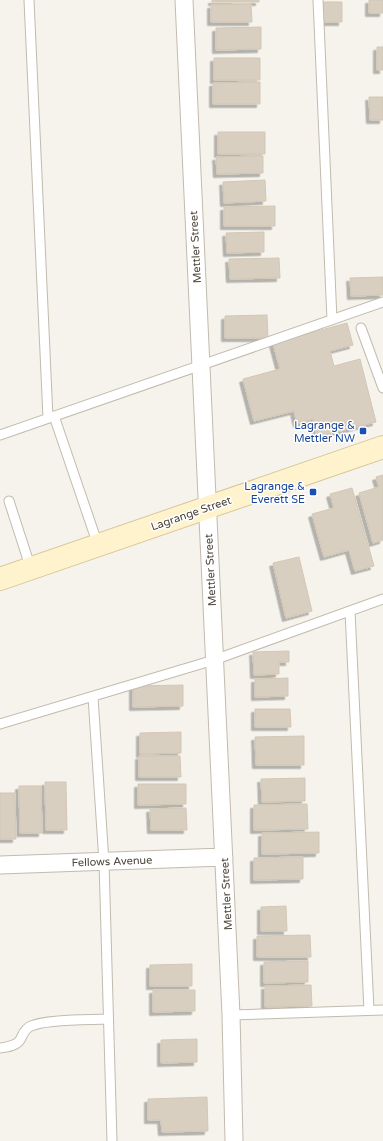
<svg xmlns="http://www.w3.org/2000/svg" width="383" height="1141" font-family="'Varela Round',sans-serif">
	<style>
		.building { fill: #d8cfc1; stroke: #d3c7b4; filter: url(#shadow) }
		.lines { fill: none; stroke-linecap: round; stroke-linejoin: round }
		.service-casing { stroke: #c2bbae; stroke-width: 11 }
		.minor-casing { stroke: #c2bbae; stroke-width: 19 }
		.secondary-casing { stroke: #d6c79b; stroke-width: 24 }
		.service { stroke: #fff; stroke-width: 9 }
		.minor { stroke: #fff; stroke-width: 17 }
		.secondary { stroke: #fff3cd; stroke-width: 22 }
		.transit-dot { fill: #1a4fb4; stroke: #fff; stroke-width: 1.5 }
		.labels { text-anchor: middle; stroke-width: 3; stroke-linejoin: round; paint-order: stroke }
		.street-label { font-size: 11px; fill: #4b4439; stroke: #fff }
		.transit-label { font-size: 11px; fill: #164399; stroke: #fff; text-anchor: end }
	</style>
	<defs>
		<filter id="shadow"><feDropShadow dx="-3.5" dy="3.5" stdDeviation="0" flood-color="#0004"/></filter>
	</defs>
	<rect width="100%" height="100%" fill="#f6f3ec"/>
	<!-- building -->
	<path class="building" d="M212 0H259V2H212Z
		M369 0H383V13H369Z
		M322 2H342V22H322Z
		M251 4 252 22H211V5Z
		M261 27V49L216 50V28Z
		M377 47H383V70H377Z
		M214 58H260V80H214Z
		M260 82V104H213V83Z
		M369 97H383V120H370Z
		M218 132H265V154H218Z
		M263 156V173L217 174 216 157Z
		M265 180 266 201 224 203 223 182Z
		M275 206V226H224V207Z
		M264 232V252L227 253 226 233Z
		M279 258 280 278 230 279 229 259Z
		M383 277V295L351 296 350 278Z
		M267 315 268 338H225V316Z
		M347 323 353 345 330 351 334 366 360 359 376 422 317 437 313 419 297 424 294 411 254 421 243 379 280 369 273 343Z
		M383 475V540L373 543 359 493 379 487 376 477Z
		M352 488 374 566 355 571 349 550 324 557 312 514 334 508 330 494Z
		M299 557 312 611 286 618 273 563Z
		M289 651V662H279V674L254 675 253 652Z
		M288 678V696L255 697V679Z
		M183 685V706L133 707V686Z
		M255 709H290L291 727H255Z
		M181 732V753L140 754V733Z
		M304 736V765H256L255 737Z
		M139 756H180L181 777H139Z
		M305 778V801L262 802 261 779Z
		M45 782H66L67 830H46Z
		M138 784H186V804L138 805Z
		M19 786H41L42 833H20Z
		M0 793H15L16 839H0Z
		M307 804 308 829 254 830V805Z
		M186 808 187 830H151L150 809Z
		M319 832V853L262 854V833Z
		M303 857V879L254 880V858Z
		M286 906 287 931H261V907Z
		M310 935 311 957H257V936Z
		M308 961V982L264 983V962Z
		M192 964V986H150V965Z
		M311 985 312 1006 265 1007V986Z
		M153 990H195V1011L153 1012Z
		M197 1039V1062L161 1063V1040Z
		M207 1097 208 1131 162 1132 161 1120H148V1099Z"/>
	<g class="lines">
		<!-- service casing -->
		<g class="service-casing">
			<path id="service" d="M29 0 48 418
				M318 0 332 320
				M361 328 383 388
				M54 416 98 545
				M0 435 383 302
				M9 501 31 569
				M350 611 369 1010
				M93 697 104 862 112 1141
				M0 724 214 660 383 599
				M231 1015 383 1010
				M0 1048C7 1047 16 1046 20 1040 23 1035 24 1029 31 1026 47 1019 88 1020 108 1019"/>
		</g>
		<!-- minor casing -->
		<g class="minor-casing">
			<path id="minor" d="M184 0 231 1015 234 1141
				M0 865 224 857"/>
		</g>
		<!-- secondary casing -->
		<g class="secondary-casing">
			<path id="secondary" d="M0 579 383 447"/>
		</g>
		<!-- service -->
		<use href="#service" class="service"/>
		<!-- minor -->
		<use href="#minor" class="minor"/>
		<!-- secondary -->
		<use href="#secondary" class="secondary"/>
	</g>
	<!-- markers -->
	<g class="transit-dot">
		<rect x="359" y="427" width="8" height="8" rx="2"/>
		<rect x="309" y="488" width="8" height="8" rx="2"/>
	</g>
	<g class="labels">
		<!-- street labels -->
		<g class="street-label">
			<text transform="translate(195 247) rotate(-93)" y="4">Mettler Street</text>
			<text transform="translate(191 513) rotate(-19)" y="4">Lagrange Street</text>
			<text transform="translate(210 570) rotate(-93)" y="4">Mettler Street</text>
			<text transform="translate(112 861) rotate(-2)" y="4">Fellows Avenue</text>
			<text transform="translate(226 894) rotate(-93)" y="4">Mettler Street</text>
		</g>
		<!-- transit labels -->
		<g class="transit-label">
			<text x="355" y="429">Lagrange &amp;<tspan x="355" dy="13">Mettler NW</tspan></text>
			<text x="305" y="490">Lagrange &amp;<tspan x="305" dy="13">Everett SE</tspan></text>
		</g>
	</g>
</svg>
